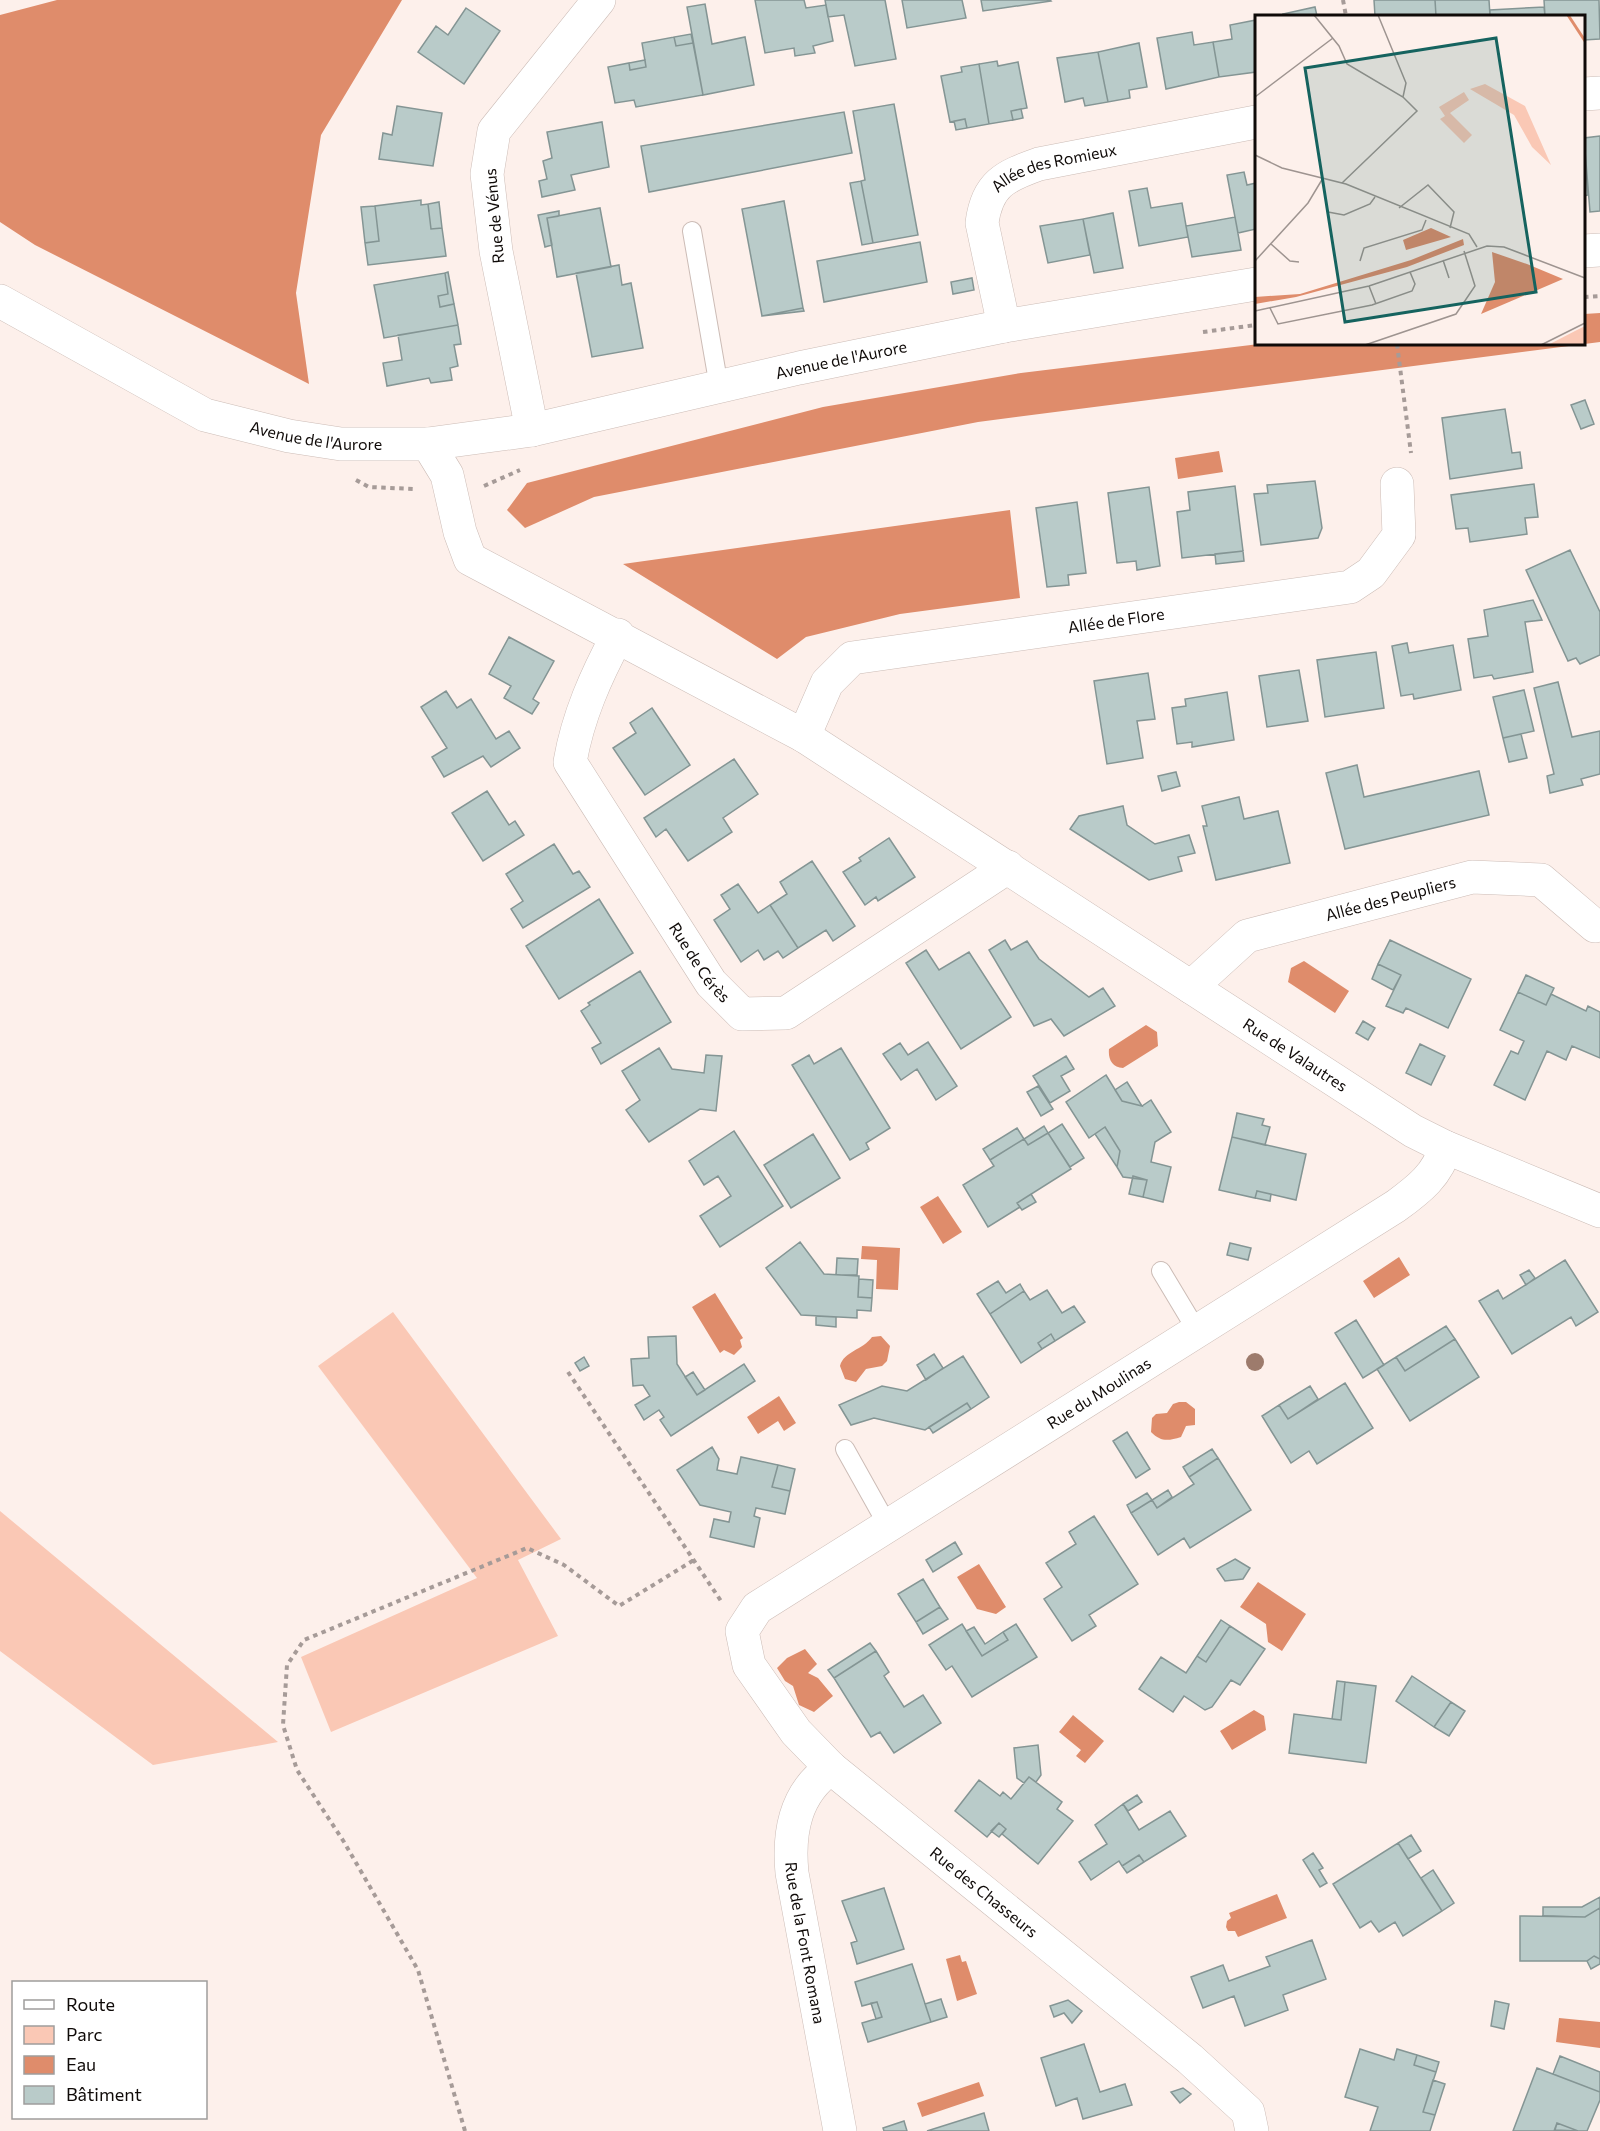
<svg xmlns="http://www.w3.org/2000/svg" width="1600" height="2131" font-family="Commissioner,sans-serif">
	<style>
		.green { fill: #fac8b5 }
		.water { fill: #df8c6b }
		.building { fill: #b9cbc9; stroke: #849594; stroke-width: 1.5 }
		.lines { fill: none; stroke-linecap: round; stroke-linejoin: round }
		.service-casing { stroke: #ccbcb6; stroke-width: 20 }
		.minor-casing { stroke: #ccbcb6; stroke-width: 34 }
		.tertiary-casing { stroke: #ccbcb6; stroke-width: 34 }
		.path { stroke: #a69b98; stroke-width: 4; stroke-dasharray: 4.5 4.5; stroke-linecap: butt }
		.service { stroke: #fff; stroke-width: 18 }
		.minor { stroke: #fff; stroke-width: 33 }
		.tertiary { stroke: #fff; stroke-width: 33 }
		.tree { fill: #9d7b6c }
		.labels { text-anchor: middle; stroke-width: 6; stroke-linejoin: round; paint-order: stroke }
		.street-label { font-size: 16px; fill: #0f0a08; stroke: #fff }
		.inset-river { fill: none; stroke: #df8c6b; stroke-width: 3 }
		.inset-road { fill: none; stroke: #9e9490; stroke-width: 1.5 }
		.view { fill: #15635f; fill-opacity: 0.15; stroke: #15635f; stroke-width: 3 }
		.inset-edge { fill: none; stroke: #0f0a08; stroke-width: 3 }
	</style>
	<rect width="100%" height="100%" fill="#fdf0eb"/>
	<!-- green -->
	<path class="green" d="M393 1312 561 1539 518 1560 558 1636 331 1732 301 1657 477 1578 318 1366Z
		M0 1511 278 1742 153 1765 0 1651Z"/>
	<!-- water -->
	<path class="water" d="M57 0H402L321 135 296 293 309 384 35 245 0 222V15Z
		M1600 313V342L978 422 594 497 525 528 507 510 527 483 823 407 1021 373 1259 344H1584V314Z
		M1219 451 1223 472 1178 479 1175 458Z
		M1010 510 1020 598 900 614 806 637 777 659 623 564Z
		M1304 961 1349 991 1335 1013 1288 982 1291 968Z
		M1146 1025 1157 1032 1158 1046 1123 1068C1112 1067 1108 1059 1109 1049Z
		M938 1196 962 1232 943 1244 920 1207Z
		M862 1246 900 1248 898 1290 876 1289 877 1260 861 1259Z
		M1399 1257 1410 1275 1374 1298 1363 1281Z
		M715 1293 743 1338 740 1340 742 1347 734 1355 724 1350 720 1353 692 1307Z
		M881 1336 890 1346 887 1361 882 1366 866 1369 856 1382 845 1379 840 1366C844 1351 863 1350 872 1337Z
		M779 1396 796 1423 784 1431 778 1421 758 1434 747 1417Z
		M1179 1402H1186L1195 1409V1425L1186 1426 1181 1437C1168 1441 1161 1442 1151 1432L1152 1418 1156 1414 1167 1413 1173 1404Z
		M979 1564 1006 1607 996 1614 977 1609 957 1577Z
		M1258 1582 1306 1614 1282 1651 1268 1642 1266 1624 1240 1607Z
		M805 1649 817 1664 808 1673 818 1678 833 1696 814 1712 799 1705 793 1686 785 1681 777 1668 787 1658Z
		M1254 1710 1264 1716 1266 1730 1232 1750 1220 1731Z
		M1073 1715 1104 1741 1085 1763 1076 1756 1081 1750 1059 1732Z
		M1277 1894 1287 1918 1238 1937 1235 1931H1228L1226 1927 1227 1921 1231 1918 1229 1913Z
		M960 1955 962 1962 966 1961 977 1994 957 2001 946 1959Z
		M1559 2018 1600 2022V2048L1556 2042Z
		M979 2082 984 2096 922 2117 917 2103Z"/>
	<!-- building -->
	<path class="building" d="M755 0H804L806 8 826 5 833 41 813 46 815 53 795 56 794 48 765 53Z
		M825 0H885L896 59 855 66 844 15 828 17Z
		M902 0H962L966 18 907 28Z
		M981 0H1050L1051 1 983 11Z
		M1374 0H1435L1436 16H1375Z
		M1435 0H1489L1490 16H1436Z
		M1544 0H1599L1600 39 1584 40V16H1545Z
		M705 4 712 44 745 37 754 85 703 95 687 7Z
		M1315 7 1317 16H1284L1283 14Z
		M1544 7 1545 16H1490V10Z
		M466 8 500 31 464 84 418 52 436 26 448 35Z
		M1256 20V72L1219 77 1213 42 1232 39 1230 25Z
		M1192 32 1194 45 1213 42 1219 77 1166 89 1157 38Z
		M691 34 693 43 676 46 674 37Z
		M674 37 676 46 693 43 703 95 636 107 634 100 615 103 608 67 629 63 630 70 646 67 642 43Z
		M1139 43 1147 87 1129 90 1130 98 1108 102 1098 52Z
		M1098 52 1108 102 1085 106 1083 98 1065 102 1057 58Z
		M645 60 646 67 630 70 629 63Z
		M997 61 998 66 1018 62 1027 108 1011 111 1013 120 989 124 979 64Z
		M979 64 989 124 967 128 965 119 950 122 941 76 962 72 961 67Z
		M894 104 918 235 873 243 861 181 865 180 853 111Z
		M397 106 442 113 433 166 379 159 383 133 392 135Z
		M1021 109 1023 118 1013 120 1011 111Z
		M844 112 852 153 649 192 641 146Z
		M965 119 967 128 956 130 954 121Z
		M602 122 609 167 571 175 575 190 542 197 539 181 547 179 543 161 552 158 547 132Z
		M1600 136V211L1590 212 1584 138Z
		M1584 156H1585L1588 195 1584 196Z
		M1244 172 1247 185 1256 183V229L1238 233 1227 175Z
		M861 181 873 243 862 245 850 183Z
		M1147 188 1151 208 1182 203 1188 237 1139 246 1129 191Z
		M421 200V205L428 204 431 229 442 228 446 256 368 265 365 243 379 241 375 206Z
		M784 201 803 308 762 316 742 209Z
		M439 202 442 228 431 229 428 204Z
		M375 206 379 241 365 243 361 207Z
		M600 208 611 267 557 277 547 218Z
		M559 211V216L547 218 552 245 545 247 538 215Z
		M1113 213 1123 268 1094 273 1083 219Z
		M1235 217 1241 250 1192 257 1186 226Z
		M1083 219 1090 255 1048 263 1040 226Z
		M920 242 927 282 824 302 817 261Z
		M619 265 622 285 631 283 643 348 592 357 576 273Z
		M448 272 454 304 440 307 438 296 448 294 445 273Z
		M445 273 448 294 438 296 440 307 454 304 458 325 384 338 374 285Z
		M972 278 974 290 953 294 951 282Z
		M803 308 804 311 762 316Z
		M458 325 461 344 454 345 458 366 450 368 452 380 431 383 429 378 387 386 383 363 402 360 398 335Z
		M1585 400 1594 424 1581 429 1571 405Z
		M1505 409 1512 453 1520 452 1522 468 1450 479 1442 418Z
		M1315 481 1322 528 1318 538 1261 545 1254 494 1268 493 1267 485Z
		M1534 484 1538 517 1525 518 1527 534 1470 542 1468 528 1456 529 1451 495Z
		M1235 486 1243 551 1182 558 1177 512 1190 510 1188 492Z
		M1149 487 1160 566 1137 570 1136 561 1117 563 1108 493Z
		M1077 502 1086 573 1068 575 1069 585 1047 587 1036 508Z
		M1570 550 1600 612V655L1580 664 1576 658 1568 661 1526 570Z
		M1243 551 1244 561 1216 564 1215 554Z
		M1533 600 1542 620 1525 622 1533 672 1494 679 1492 675 1474 678 1468 639 1488 636 1484 610Z
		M509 637 554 661 533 699 539 703 532 714 504 698 511 686 489 674Z
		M1407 643 1409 653 1453 645 1461 690 1414 699 1413 694 1401 696 1392 646Z
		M1376 652 1384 708 1325 717 1317 660Z
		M1299 670 1308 721 1267 727 1259 676Z
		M1148 673 1155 719 1137 721 1143 758 1107 764 1094 681Z
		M1558 682 1572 737 1600 731V774L1581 779 1583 785 1550 793 1547 776 1554 774 1534 688Z
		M1524 690 1534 731 1503 738 1493 697Z
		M446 691 457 708 471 699 496 739 509 731 520 748 491 767 483 756 444 777 432 757 447 748 421 707Z
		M1227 692 1234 740 1192 747V742L1177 744 1172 708 1186 706 1185 699Z
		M652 708 690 765 645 795 613 748 636 733 630 723Z
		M1521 734 1527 758 1509 762 1503 738Z
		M734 759 758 794 723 818 732 832 688 861 666 829 656 837 644 818Z
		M1357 765 1364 797 1479 771 1489 815 1345 849 1326 773Z
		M1176 772 1180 786 1162 791 1158 776Z
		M487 791 509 825 515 821 524 835 483 861 452 813Z
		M1239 797 1244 819 1278 811 1290 863 1216 880 1203 826H1207L1202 806Z
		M1123 806 1127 825 1155 844 1189 835 1195 853 1178 857 1182 871 1149 880 1070 829 1079 816Z
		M889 838 915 877 878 901 876 897 865 905 843 872 861 861 859 858Z
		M554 844 573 874 579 871 590 887 523 928 511 909 523 901 506 874Z
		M812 861 855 926 833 941 826 930 798 948 770 905 787 894 780 882Z
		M738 884 758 913 770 905 798 948 783 958 778 951 764 960 758 950 741 962 714 920 730 909 721 895Z
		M599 899 633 953 559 999 526 946Z
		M1005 940 1011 950 1027 941 1039 959 1089 997 1103 988 1115 1006 1064 1036 1051 1019 1034 1026 989 950Z
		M1390 940 1471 979 1448 1028 1406 1008 1403 1013 1386 1006 1401 975 1378 964Z
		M926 950 939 970 969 952 1011 1017 961 1049 906 963Z
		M1378 964 1401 975 1393 990 1372 979Z
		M640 971 671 1022 601 1064 592 1048 601 1043 581 1011 590 1005 588 1003Z
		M1526 975 1554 988 1546 1005 1518 992Z
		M1518 992 1546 1005 1551 994 1586 1011 1588 1006 1600 1012V1058L1572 1046 1566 1060 1547 1051 1525 1100 1494 1085 1511 1051 1518 1054 1524 1041 1500 1030Z
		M1363 1021 1375 1028 1368 1040 1356 1033Z
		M928 1042 957 1086 936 1100 917 1069 901 1080 883 1054 900 1043 908 1055Z
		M1420 1044 1445 1056 1431 1085 1406 1073Z
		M659 1048 672 1069 704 1073 706 1055 722 1056 716 1111 700 1109 649 1142 626 1110 640 1100 622 1071Z
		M841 1048 890 1128 866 1143 869 1149 850 1160 792 1065 809 1055 814 1064Z
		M1066 1056 1074 1069 1061 1076 1070 1091 1050 1103 1033 1076Z
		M1106 1075 1122 1101 1142 1106 1151 1100 1171 1132 1155 1142 1151 1162 1171 1167 1163 1202 1143 1197 1147 1180 1123 1177 1117 1167 1120 1151 1105 1127 1089 1138 1066 1102Z
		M1127 1082 1142 1106 1122 1101 1115 1090Z
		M1038 1086 1053 1109 1041 1116 1027 1092Z
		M1237 1113 1264 1119 1262 1125 1270 1127 1265 1145 1232 1137Z
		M1062 1124 1084 1158 1070 1167 1048 1133Z
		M1044 1126 1048 1133 1028 1145 1024 1139Z
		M1105 1127 1120 1151 1117 1167 1095 1134Z
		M1017 1128 1024 1139 990 1160 983 1149Z
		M734 1131 783 1206 720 1247 700 1216 731 1196 718 1176 704 1185 689 1161Z
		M1048 1133 1071 1169 1017 1203 1020 1207 988 1227 963 1185 994 1166 990 1160 1024 1139 1028 1145Z
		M813 1134 840 1178 791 1208 764 1165Z
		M1232 1137 1306 1154 1296 1200 1257 1191 1255 1198 1219 1190Z
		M1133 1176 1147 1180 1143 1197 1129 1194Z
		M1257 1191 1271 1194 1270 1201 1255 1198Z
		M1031 1194 1036 1202 1022 1210 1017 1203Z
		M800 1242 824 1274 859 1276 858 1297 872 1298 871 1311 857 1310V1318L801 1315 766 1268Z
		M1230 1243 1251 1248 1248 1260 1227 1255Z
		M837 1258 858 1259 857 1275H836Z
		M1565 1260 1598 1312 1576 1326 1571 1317 1512 1354 1479 1301 1498 1290 1503 1299Z
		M1529 1270 1535 1278 1526 1285 1520 1275Z
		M859 1279 873 1280 872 1298 858 1297Z
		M998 1281 1006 1293 1020 1284 1024 1291 990 1314 977 1294Z
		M1047 1290 1062 1313 1074 1306 1085 1322 1055 1341 1051 1334 1038 1343 1042 1349 1021 1363 990 1314 1024 1291 1030 1300Z
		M816 1316 836 1317V1327L816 1325Z
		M1356 1320 1384 1365 1363 1378 1335 1333Z
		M1446 1326 1455 1339 1405 1371 1396 1357Z
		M1051 1334 1055 1341 1042 1349 1038 1343Z
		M676 1336 677 1364 697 1395 744 1364 755 1381 671 1436 660 1420 664 1417 659 1410 644 1420 635 1405 650 1396 643 1385 633 1386 631 1359 649 1358 648 1337Z
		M1455 1339 1479 1377 1410 1421 1377 1369 1396 1357 1405 1371Z
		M934 1354 943 1368 926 1380 917 1365Z
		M963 1356 989 1397 971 1409 967 1403 925 1430 874 1418 851 1425 839 1405 882 1386 907 1391Z
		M584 1357 589 1366 580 1371 575 1363Z
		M693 1372 705 1390 697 1395 685 1377Z
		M1345 1383 1373 1428 1317 1464 1309 1451 1291 1463 1262 1416 1279 1405 1288 1419Z
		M1310 1386 1318 1399 1288 1419 1279 1405Z
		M967 1403 971 1409 933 1433 929 1427Z
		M1127 1432 1150 1469 1136 1478 1113 1441Z
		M712 1447 719 1459 717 1470 737 1474 741 1457 778 1465 772 1487 790 1491 785 1514 756 1508 754 1516 760 1518 754 1547 710 1537 714 1519 729 1522 731 1512 700 1505 677 1470Z
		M1212 1449 1218 1458 1189 1477 1183 1467Z
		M1218 1458 1251 1510 1190 1548 1184 1538 1158 1555 1131 1513 1152 1500 1157 1508 1194 1484 1189 1477Z
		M778 1465 795 1469 790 1491 772 1487Z
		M1168 1490 1172 1497 1157 1508 1152 1500Z
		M1147 1493 1152 1500 1131 1513 1127 1505Z
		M1094 1516 1138 1584 1089 1615 1096 1626 1072 1641 1044 1599 1062 1587 1046 1563 1076 1544 1069 1532Z
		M955 1542 962 1554 933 1572 926 1560Z
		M1235 1559 1250 1568 1243 1579 1225 1581 1217 1569Z
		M923 1579 940 1607 916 1622 898 1594Z
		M940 1607 948 1619 923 1634 916 1622Z
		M1221 1620 1230 1626 1206 1662 1197 1656Z
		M962 1624 982 1656 1008 1640 1003 1632 1016 1624 1037 1657 972 1697 952 1666 946 1670 929 1645Z
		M1230 1626 1265 1649 1240 1685 1231 1680 1212 1707 1205 1710 1184 1696 1173 1712 1139 1689 1161 1657 1186 1673 1197 1656 1206 1662Z
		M974 1627 985 1644 1003 1632 1008 1640 982 1656 966 1631Z
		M870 1643 876 1651 834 1678 828 1670Z
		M876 1651 889 1672 884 1676 904 1707 923 1695 941 1723 894 1753 880 1732 871 1737 834 1678Z
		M1412 1676 1451 1702 1434 1727 1396 1701Z
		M1337 1681 1345 1682 1341 1720 1332 1719Z
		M1345 1682 1376 1686 1366 1763 1289 1753 1294 1714 1341 1720Z
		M1451 1702 1465 1711 1449 1736 1434 1727Z
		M1038 1745 1041 1775 1036 1782 1029 1777 1024 1783 1017 1778 1014 1748Z
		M1029 1777 1062 1802 1057 1809 1073 1821 1038 1864 1002 1834 1006 1829 999 1823 987 1837 955 1811 979 1780 1000 1796 1003 1792 1011 1799Z
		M1137 1795 1142 1802 1128 1811 1123 1804Z
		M1123 1804 1139 1830 1170 1811 1186 1836 1144 1862 1139 1855 1122 1866 1119 1861 1091 1880 1079 1862 1107 1844 1095 1825Z
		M999 1823 1006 1829 999 1837 991 1831Z
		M1411 1835 1421 1851 1408 1859 1398 1843Z
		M1398 1843 1442 1911 1403 1936 1395 1922 1379 1932 1371 1921 1360 1928 1333 1884Z
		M1313 1853 1323 1868 1319 1870 1327 1883 1320 1887 1303 1860Z
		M1139 1855 1144 1862 1127 1873 1122 1866Z
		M1433 1870 1454 1903 1442 1911 1421 1878Z
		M884 1888 904 1949 857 1964 851 1943 857 1941 842 1901Z
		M1600 1897V1908L1585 1917 1543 1916V1907H1582Z
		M1600 1908V1959L1594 1956 1587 1961H1520V1916L1585 1917Z
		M1312 1940 1326 1979 1283 1995 1288 2010 1245 2026 1234 1996 1203 2008 1191 1977 1223 1965 1229 1981 1270 1966 1266 1957Z
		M1594 1956 1600 1959V1964L1591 1969 1587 1961Z
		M912 1964 931 2022 868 2042 862 2023 882 2017 877 2002 862 2006 855 1982Z
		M941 1999 947 2017 931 2022 925 2004Z
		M1068 2000 1082 2011 1072 2023 1064 2013 1054 2017 1050 2006Z
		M1495 2001 1509 2004 1504 2029 1491 2026Z
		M877 2002 882 2017 876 2019 871 2003Z
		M1084 2044 1100 2092 1125 2084 1132 2105 1083 2119 1077 2098 1056 2106 1041 2058Z
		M1360 2049 1394 2060 1397 2049 1417 2055 1414 2065 1436 2072 1423 2112 1435 2115 1430 2131H1370L1378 2107 1345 2097Z
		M1417 2055 1439 2062 1436 2072 1414 2065Z
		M1560 2056 1600 2072V2092L1553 2074Z
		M1537 2068 1600 2092V2100L1587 2131H1578L1557 2123 1554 2131H1513Z
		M1433 2080 1445 2084 1435 2115 1423 2112Z
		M1183 2088 1191 2094 1180 2103 1171 2092Z
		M984 2113 989 2131H927Z
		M904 2121 907 2131H884L883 2128Z
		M1557 2123 1578 2131 1555 2130Z"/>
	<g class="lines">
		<!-- service casing -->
		<g class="service-casing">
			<path id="service" d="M692 231 719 387
				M1161 1271 1197 1331
				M845 1449 888 1526"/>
		</g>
		<!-- minor casing -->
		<g class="minor-casing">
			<g id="minor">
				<path d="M1584 94 1600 93"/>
				<path d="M1584 251 1600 250"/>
				<path id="s1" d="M1004 326 982 223C987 184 1005 176 1039 164L1256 122"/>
				<path d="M532 430 496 251 487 174 494 131 599 0"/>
				<path id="s2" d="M428 444 532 430 799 368 1004 326 1256 284"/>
				<path id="s3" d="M618 635C596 676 578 716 570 762L711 983 742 1014 786 1013 1008 867"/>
				<path id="s4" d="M804 736 827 683 852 658 1350 587 1371 573 1399 535 1397 484"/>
				<path id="s5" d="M1191 987 1247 936 1472 877 1541 880 1595 926"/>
				<path id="s6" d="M831 1768C795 1793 788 1832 792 1873L840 2131"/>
				<path id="s7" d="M1252 2131 1248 2112 1190 2059 831 1768 796 1732 749 1665 742 1631 757 1608 1396 1206C1418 1190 1439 1174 1445 1147"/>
			</g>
		</g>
		<!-- tertiary casing -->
		<g class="tertiary-casing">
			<g id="tertiary">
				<path id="s8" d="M0 301 205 415 289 436 341 444H428L447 475 460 532 470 559 804 736 1413 1131 1445 1147 1600 1211"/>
			</g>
		</g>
		<!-- path -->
		<path class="path" d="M1343 0 1346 16
			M1584 297 1600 296
			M1203 332 1256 325
			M1397 344 1411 453
			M356 480 369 487 413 489
			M484 486 520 470
			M568 1372 721 1601
			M465 2131 418 1970 344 1842 297 1770 283 1725 287 1665 304 1640 527 1548 564 1565 619 1606 694 1560"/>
		<!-- service -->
		<use href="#service" class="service"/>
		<!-- minor -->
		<use href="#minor" class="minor"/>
		<!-- tertiary -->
		<use href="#tertiary" class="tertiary"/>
	</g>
	<!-- trees -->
	<circle class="tree" cx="1255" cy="1362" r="9"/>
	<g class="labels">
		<!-- street labels -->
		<g class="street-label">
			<text dy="6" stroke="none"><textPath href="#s1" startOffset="207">Allée des Romieux</textPath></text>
			<text transform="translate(494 216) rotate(-95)" y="6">Rue de Vénus</text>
			<text dy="6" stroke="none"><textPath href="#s2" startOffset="422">Avenue de l'Aurore</textPath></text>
			<text dy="6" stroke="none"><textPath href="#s8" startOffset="348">Avenue de l'Aurore</textPath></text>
			<text dy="6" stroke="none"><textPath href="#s4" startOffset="360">Allée de Flore</textPath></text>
			<text dy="6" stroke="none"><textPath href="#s5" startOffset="224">Allée des Peupliers</textPath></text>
			<text dy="6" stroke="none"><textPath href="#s3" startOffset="375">Rue de Cérès</textPath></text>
			<text dy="6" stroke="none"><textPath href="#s8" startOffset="1548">Rue de Valautres</textPath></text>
			<text dy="6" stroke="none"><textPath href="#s7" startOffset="1158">Rue du Moulinas</textPath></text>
			<text transform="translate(984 1892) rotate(39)" y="6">Rue des Chasseurs</text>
			<text dy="6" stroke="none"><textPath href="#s6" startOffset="189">Rue de la Font Romana</textPath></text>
		</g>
	</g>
	<!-- overview -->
	<g transform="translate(1255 15)">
		<rect width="330" height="330" fill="#fdf0eb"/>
		<path d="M230 69 270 91 296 150 277 132 259 100 215 74ZM209 77 214 85 195 98 217 120 209 128 185 104 190 101 184 92ZM330 311V330H293L320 316Z" fill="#fac8b5"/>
		<path d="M176 213 196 222 151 235 148 225ZM208 224 209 230 152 252 41 282 0 289V282L45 279 156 245ZM237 237 272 249 308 264 226 299 240 267Z" fill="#df8c6b"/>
		<path class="inset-river" d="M313 0 330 26"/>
		<path class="inset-road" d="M59 0 84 31 92 49 148 82 162 96 87 168M123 0 151 68 148 82M0 82 78 23M0 140 27 153 91 169 214 219 222 232M144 193 173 170 199 197 195 213M73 197 89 200 115 189 120 182M16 229 35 246 44 247M188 245 194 263M0 246 53 188 68 163M105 246 109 233 167 215 171 205M114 271 121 289M15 293 23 309 117 290 157 276 160 269 155 257M0 296 114 271 232 231 249 232 330 263M110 330 201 299 220 271 209 236M286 330 330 308"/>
		<path class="view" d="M241 23 281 277 90 307 50 53Z"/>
		<rect width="330" height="330" class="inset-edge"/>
	</g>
	<!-- legend -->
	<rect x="12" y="1981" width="195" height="138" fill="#ffffff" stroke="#9f9d9c" stroke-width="1.5"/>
	<rect x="24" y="2000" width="30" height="9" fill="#ffffff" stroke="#9f9d9c" stroke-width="1.5"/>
	<text x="66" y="2011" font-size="18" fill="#0f0a08">Route</text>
	<rect x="24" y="2026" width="30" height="18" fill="#fac8b5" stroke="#9f9d9c" stroke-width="1.5"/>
	<text x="66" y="2041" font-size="18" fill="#0f0a08">Parc</text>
	<rect x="24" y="2056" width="30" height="18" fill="#df8c6b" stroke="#9f9d9c" stroke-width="1.5"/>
	<text x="66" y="2071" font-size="18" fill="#0f0a08">Eau</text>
	<rect x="24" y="2086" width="30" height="18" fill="#b9cbc9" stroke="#9f9d9c" stroke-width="1.5"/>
	<text x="66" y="2101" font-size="18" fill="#0f0a08">Bâtiment</text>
</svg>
